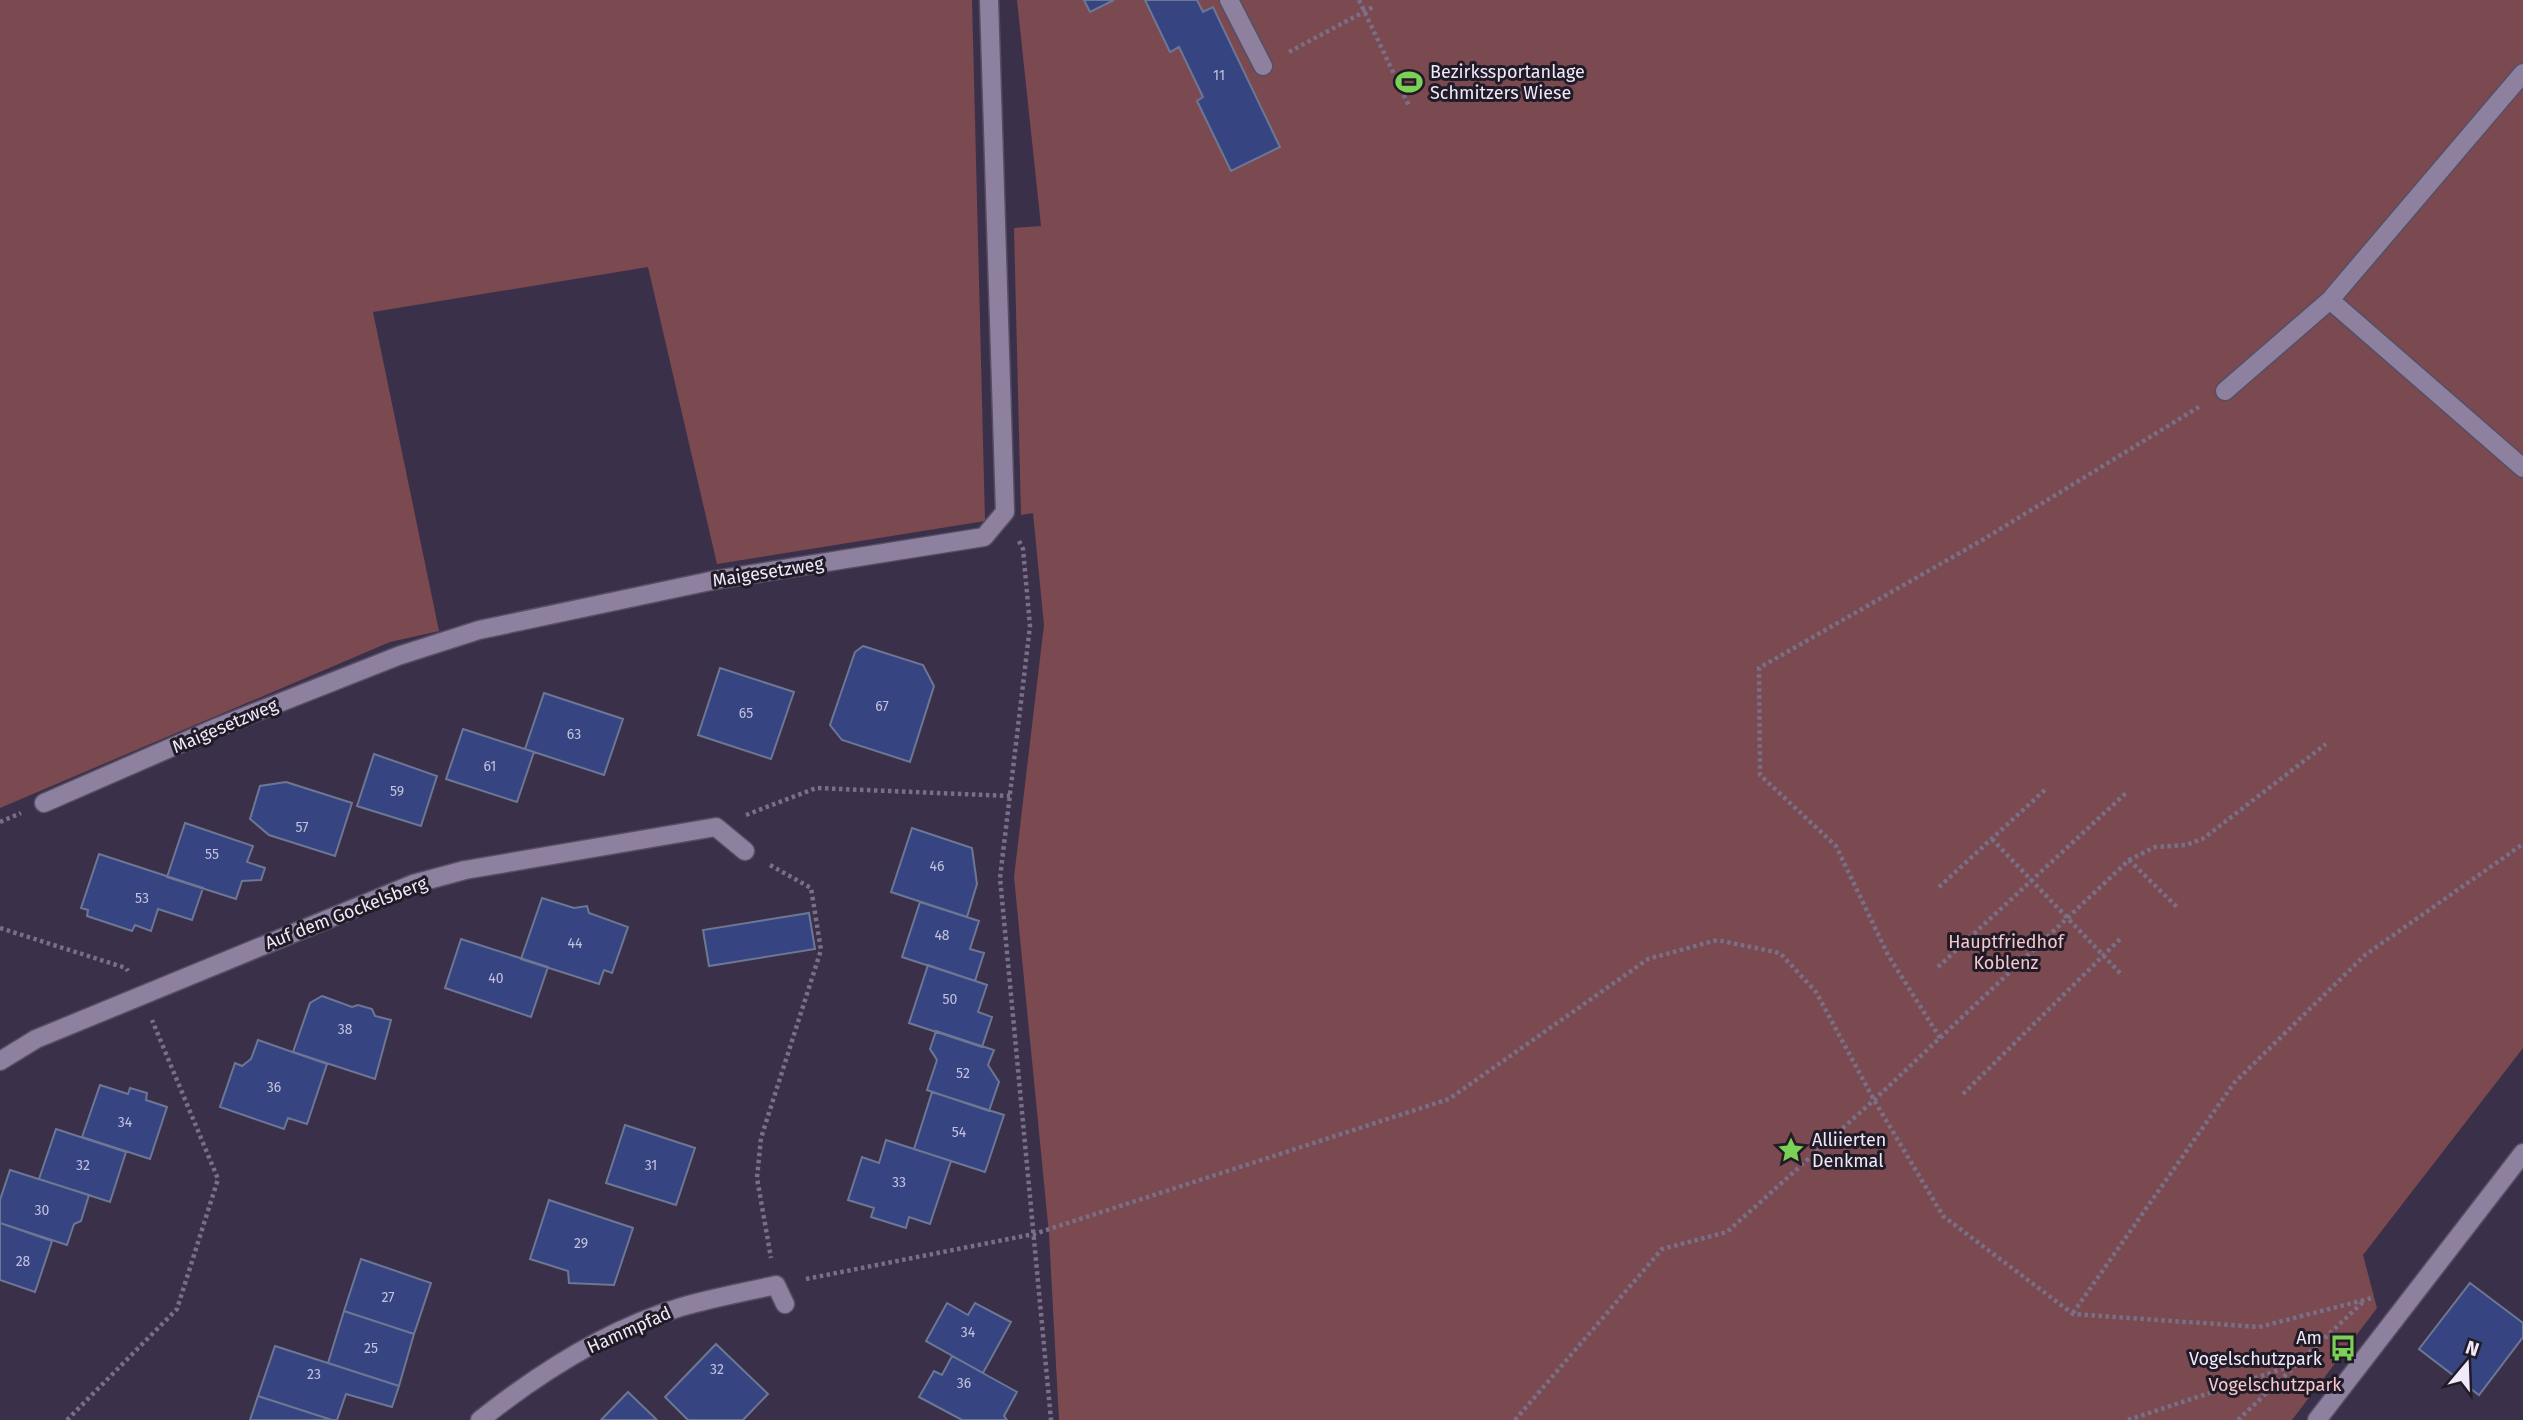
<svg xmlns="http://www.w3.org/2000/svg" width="2523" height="1420" font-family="'Fira Sans',sans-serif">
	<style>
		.green { fill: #7a4a50 }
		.building { fill: #364581; stroke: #6d7794; stroke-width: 2 }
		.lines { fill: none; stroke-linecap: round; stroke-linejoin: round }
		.service-casing { stroke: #584e64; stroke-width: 21 }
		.minor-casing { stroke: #584e64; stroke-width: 21 }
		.path { stroke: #796f86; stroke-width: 4.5; stroke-dasharray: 3.5 3.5; stroke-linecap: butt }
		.service { stroke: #8d819f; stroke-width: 18 }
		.minor { stroke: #8d819f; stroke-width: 18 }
		.labels { text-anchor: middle; stroke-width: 6; stroke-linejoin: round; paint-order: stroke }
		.number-label { font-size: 14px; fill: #c2c0dc }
		.poi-label { font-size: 18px; fill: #f0e9fa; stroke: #201b26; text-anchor: start }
		.street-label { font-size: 18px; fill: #f0e9fa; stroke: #201b26 }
		.park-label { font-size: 18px; fill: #f6c7cc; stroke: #201b26 }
	</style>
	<rect width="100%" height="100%" fill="#3b3049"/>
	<!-- green -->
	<path class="green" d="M0 0H972L985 521 717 564 648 267 373 312 439 631 390 642 0 808Z
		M1017 0H2523V1048L2363 1255 2377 1308 2292 1420H1059L1049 1234 1014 877 1044 625 1033 513 1021 515 1014 228 1041 226Z"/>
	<!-- building -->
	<path class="building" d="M1084 0H1114L1090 12Z
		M1145 0H1197L1203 12 1213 7 1280 147 1231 171 1197 101 1203 97 1179 47 1170 52Z
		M863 646 923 665 934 686 910 762 842 740 830 725 855 652Z
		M720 668 794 692 771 759 698 735Z
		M544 693 623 719 604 775 525 749Z
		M463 729 534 752 517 802 446 779Z
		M374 754 437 776 421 826 357 806Z
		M286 782 352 803 335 856 269 835 250 819 260 786Z
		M185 823 253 846 247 862 265 868 261 880 242 881 236 899 167 877Z
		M912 828 972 848 977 884 967 917 891 892Z
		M99 854 203 888 192 920 158 909 151 931 135 925 132 931 87 916 88 910 81 908Z
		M542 898 574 908 587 906 589 913 628 927 612 973 604 970 599 984 521 959Z
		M920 902 979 921 970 949 984 953 975 981 902 957Z
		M809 913 815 949 709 966 703 930Z
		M461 939 548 967 531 1017 445 988Z
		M928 965 987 985 978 1012 992 1017 982 1047 909 1023Z
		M322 996 352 1007 358 1005 372 1009 375 1016 391 1020 375 1079 293 1052 310 1003Z
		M936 1031 994 1050 988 1065 999 1082 989 1111 927 1090 937 1060 930 1049Z
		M258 1040 327 1064 307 1124 288 1118 284 1129 220 1107 235 1063 242 1066 251 1059Z
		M100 1085 128 1094 130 1088 147 1093 146 1100 167 1107 150 1159 82 1137Z
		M932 1092 1004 1115 985 1172 914 1149Z
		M625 1125 695 1148 676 1205 606 1183Z
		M56 1129 126 1152 110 1202 39 1179Z
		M886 1140 951 1161 930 1224 909 1217 906 1228 871 1217 874 1208 848 1200 862 1157 879 1163Z
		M10 1170 89 1195 81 1221 74 1224 67 1245 0 1223V1200Z
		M549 1200 633 1228 614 1285 569 1283 568 1271 530 1259Z
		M0 1223 52 1241 35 1292 0 1280Z
		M361 1259 431 1283 414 1334 344 1311Z
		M2470 1283 2523 1323V1337L2479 1395 2419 1349Z
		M947 1303 968 1315 975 1303 1011 1322 983 1373 926 1341Z
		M344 1311 414 1334 399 1386 328 1363Z
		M716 1344 768 1394 743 1420H688L665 1397Z
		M275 1346 399 1386 392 1407 346 1394 337 1420H332L258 1396Z
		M952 1356 1017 1392 1004 1416 1007 1420H962L919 1397 934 1371 942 1375Z
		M628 1392 657 1420H601Z
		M258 1396 332 1420H250Z"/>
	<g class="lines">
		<!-- service casing -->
		<g class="service-casing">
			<path id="service" d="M1229 0 1263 66
				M2330 300 2523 468
				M2225 391 2330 300 2523 73
				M44 803 218 727 398 656 479 630 715 580 984 537 1005 512 989 0"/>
		</g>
		<!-- minor casing -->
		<g class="minor-casing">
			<path id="minor" d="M0 1061 36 1039 413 884 465 870 716 827 745 851
				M480 1420C539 1373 608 1329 681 1307 712 1298 745 1292 776 1285L785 1304
				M2317 1420 2523 1153"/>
		</g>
		<!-- path -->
		<path class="path" d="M1359 0 1409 106
			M1289 52 1373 7
			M1019 541 1023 549 1030 626 1000 878 1051 1420
			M746 815 816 788 1010 796
			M0 822 21 813
			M1992 839 2121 974
			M2129 860 2179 909
			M770 865 811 888 821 950 761 1138 757 1178 771 1258
			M1939 887 2047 788
			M0 928 126 968 128 971
			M1938 967 2126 793
			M1940 1038 1888 955 1836 846 1760 775 1759 668 1984 539 2202 405
			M1963 1094 2121 938
			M806 1279 1034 1234 1449 1099 1648 959 1717 940 1780 953 1816 992 1874 1100 1943 1216 2073 1314 2259 1327 2372 1298
			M2073 1313 2234 1083 2365 955 2523 844
			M67 1420 177 1309 218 1179 152 1020
			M1515 1420 1662 1249 1727 1232 1874 1100 2129 860 2155 847 2186 845 2204 838 2326 744
			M2128 1420 2297 1364
			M2238 1420 2364 1301"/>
		<!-- service -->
		<use href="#service" class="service"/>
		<!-- minor -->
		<use href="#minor" class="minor"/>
	</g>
	<!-- icons -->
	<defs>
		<g id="stadium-bare" transform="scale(2.1)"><path d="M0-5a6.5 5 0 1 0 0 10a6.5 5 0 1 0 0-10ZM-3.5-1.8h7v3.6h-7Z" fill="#7bd156" stroke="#201b26" stroke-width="2.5" paint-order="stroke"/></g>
		<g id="sight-bare" transform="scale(2.1)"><path d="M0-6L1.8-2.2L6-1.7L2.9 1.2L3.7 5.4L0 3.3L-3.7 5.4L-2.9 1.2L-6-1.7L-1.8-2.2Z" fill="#7bd156" stroke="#201b26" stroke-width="2.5" paint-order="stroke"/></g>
		<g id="bus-bare" transform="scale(2.1)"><path d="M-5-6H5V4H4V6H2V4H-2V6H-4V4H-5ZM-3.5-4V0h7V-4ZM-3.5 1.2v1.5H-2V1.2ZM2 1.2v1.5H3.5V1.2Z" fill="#7bd156" stroke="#201b26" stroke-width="2.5" paint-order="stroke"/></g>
	</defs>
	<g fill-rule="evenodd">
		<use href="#stadium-bare" x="1409" y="82"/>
		<use href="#sight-bare" x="1791" y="1150"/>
		<use href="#bus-bare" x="2343" y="1348"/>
	</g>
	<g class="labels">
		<!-- number labels -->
		<g class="number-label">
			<text x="1219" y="80">11</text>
			<text x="882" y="711">67</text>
			<text x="746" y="718">65</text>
			<text x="574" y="739">63</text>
			<text x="490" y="771">61</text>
			<text x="397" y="796">59</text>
			<text x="302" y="832">57</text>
			<text x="212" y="859">55</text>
			<text x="937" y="871">46</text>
			<text x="142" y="903">53</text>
			<text x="942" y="940">48</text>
			<text x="575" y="948">44</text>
			<text x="496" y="983">40</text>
			<text x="950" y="1004">50</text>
			<text x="345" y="1034">38</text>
			<text x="963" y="1078">52</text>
			<text x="274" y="1092">36</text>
			<text x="125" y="1127">34</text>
			<text x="959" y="1137">54</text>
			<text x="83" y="1170">32</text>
			<text x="651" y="1170">31</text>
			<text x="899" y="1187">33</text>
			<text x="42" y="1215">30</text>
			<text x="581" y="1248">29</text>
			<text x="23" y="1266">28</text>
			<text x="388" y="1302">27</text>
			<text x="968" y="1337">34</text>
			<text x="371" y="1353">25</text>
			<text x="717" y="1374">32</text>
			<text x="314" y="1379">23</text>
			<text x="964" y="1388">36</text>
		</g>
		<!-- poi labels -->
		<g class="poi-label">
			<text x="1430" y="78">Bezirkssportanlage<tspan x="1430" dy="21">Schmitzers Wiese</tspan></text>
			<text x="1812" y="1146">Alliierten<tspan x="1812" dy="21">Denkmal</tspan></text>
			<text x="2322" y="1344" text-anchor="end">Am<tspan x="2322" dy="21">Vogelschutzpark</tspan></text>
		</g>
		<!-- street labels -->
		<g class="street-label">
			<text transform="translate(768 572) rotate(-9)" y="6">Maigesetzweg</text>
			<text transform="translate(225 726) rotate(-23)" y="6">Maigesetzweg</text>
			<text transform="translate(346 913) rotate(-21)" y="6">Auf dem Gockelsberg</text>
			<text transform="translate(629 1330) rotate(-24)" y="6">Hammpfad</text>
		</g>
		<!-- park labels -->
		<g class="park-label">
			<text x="2006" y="948">Hauptfriedhof<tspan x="2006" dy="21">Koblenz</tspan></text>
			<text x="2275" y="1391">Vogelschutzpark</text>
		</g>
	</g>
	<!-- north arrow -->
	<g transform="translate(2467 1364) rotate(19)" stroke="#201b26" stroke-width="5" paint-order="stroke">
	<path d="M0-5L12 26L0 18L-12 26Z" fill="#f0e9fa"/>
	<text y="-10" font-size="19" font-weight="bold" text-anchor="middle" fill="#f0e9fa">N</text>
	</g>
</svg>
